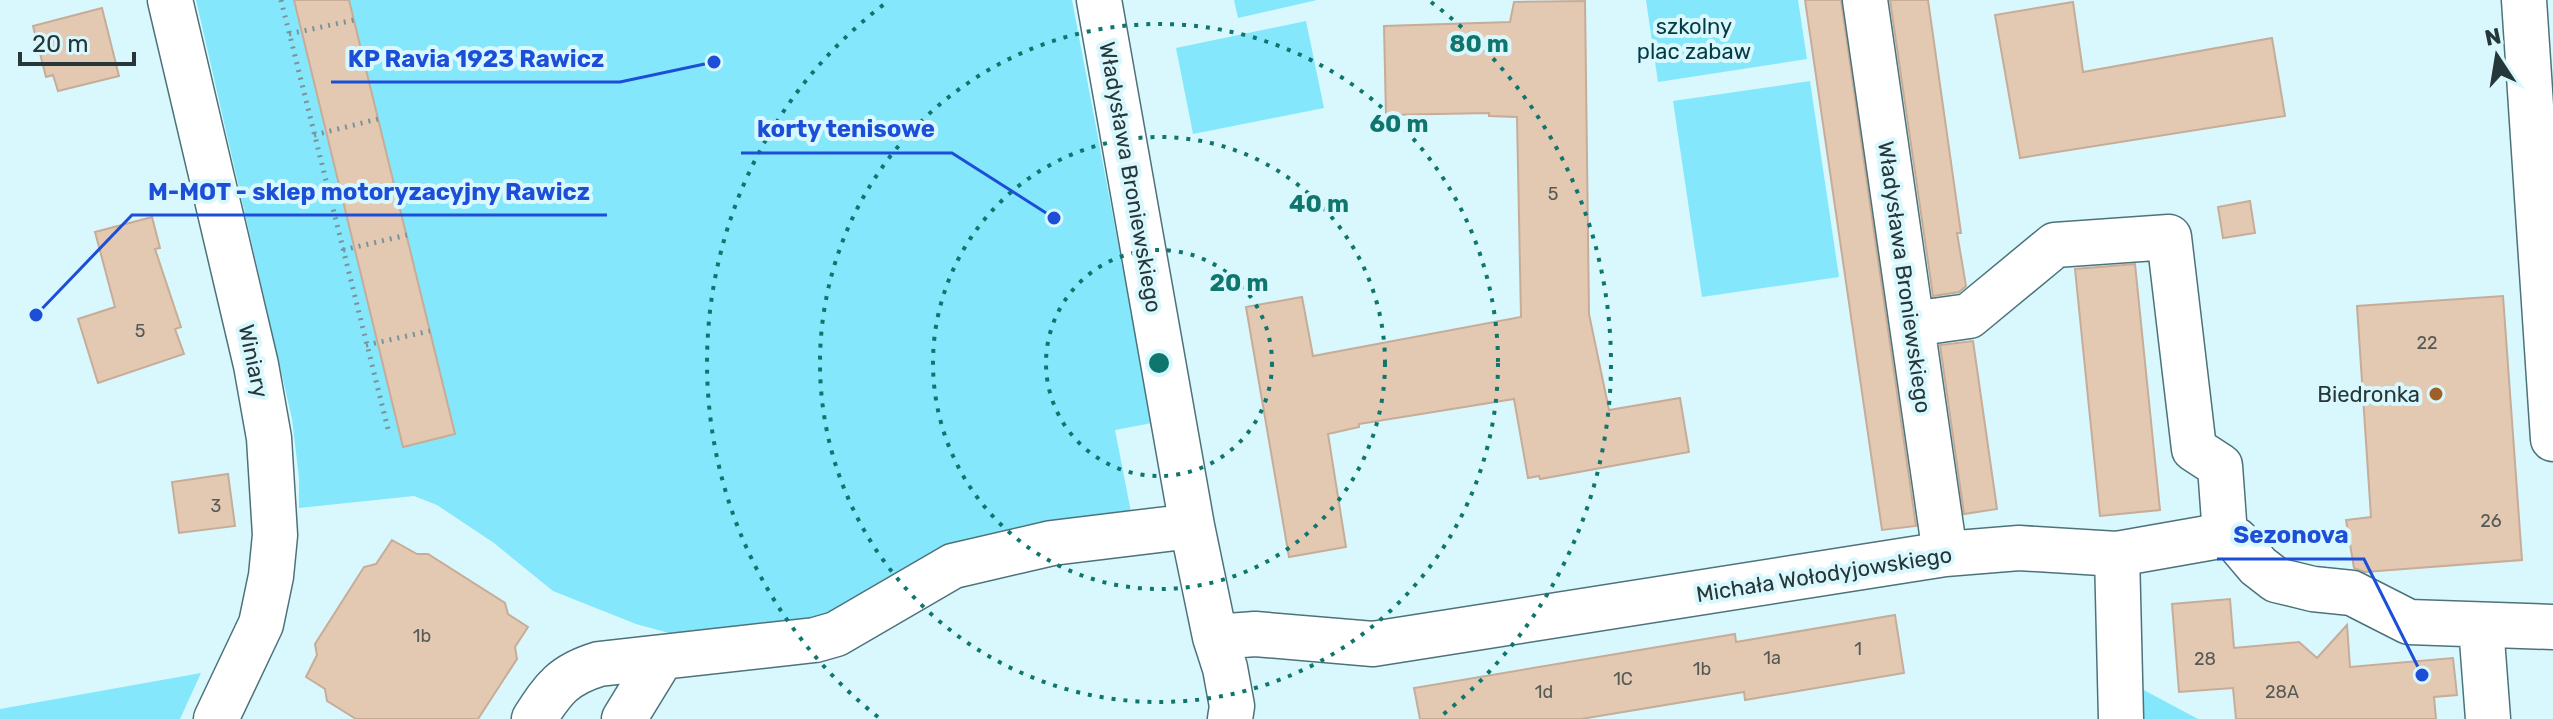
<svg xmlns="http://www.w3.org/2000/svg" width="2553" height="719" font-family="Rubik,sans-serif">
	<style>
		.green { fill: #84e7fb }
		.building { fill: #e3c8b2; stroke: #c7ac98; stroke-width: 2 }
		.lines { fill: none; stroke-linecap: round; stroke-linejoin: round }
		.minor-casing { stroke: #4e727a; stroke-width: 47 }
		.path { stroke: #7b9398; stroke-width: 5; stroke-dasharray: 2 6; stroke-linecap: butt }
		.minor { stroke: #fff; stroke-width: 44 }
		.ring { fill: none; stroke: #0f766e; stroke-width: 4; stroke-dasharray: 4 8 }
		.poi-dot { fill: #9e6026; stroke: #d8f8fe; stroke-width: 3 }
		.labels { text-anchor: middle; stroke-width: 8; stroke-linejoin: round; paint-order: stroke }
		.number-label { font-size: 18px; fill: #555a57 }
		.park-label { font-size: 22px; fill: #053b44; stroke: #d8f8fe }
		.street-label { font-size: 22px; fill: #263639; stroke: #d8f8fe }
		.poi-label { font-size: 22px; fill: #263639; stroke: #d8f8fe; text-anchor: end }
		.centre { fill: #0f766e; stroke: #d8f8fe; stroke-width: 4 }
		.ring-label { font-size: 24px; text-anchor: middle; font-weight: bold; fill: #0f766e; stroke: #d8f8fe; stroke-width: 8; stroke-linejoin: round; paint-order: stroke }
		.leader { fill: none; stroke: #1d4ed8; stroke-width: 3 }
		.callout-dot { fill: #1d4ed8; stroke: #d8f8fe; stroke-width: 3 }
		.callout-label { font-size: 24px; text-anchor: middle; font-weight: bold; fill: #1d4ed8; stroke: #d8f8fe; stroke-width: 8; stroke-linejoin: round; paint-order: stroke }
	</style>
	<rect width="100%" height="100%" fill="#d8f8fe"/>
	<!-- green -->
	<path class="green" d="M196 0H1072L1152 423 1115 430 1131 512 806 622 723 636 669 633 636 624 553 591 494 543 437 505 414 496 299 508V478L292 419Z
		M1234 0H1317L1238 18Z
		M1646 0H1798L1807 59 1658 82Z
		M1306 21 1324 108 1193 134 1176 48Z
		M1810 81 1839 277 1702 297 1673 101Z
		M201 673 180 719H0V709Z
		M2140 688 2198 719H2142Z"/>
	<!-- building -->
	<path class="building" d="M294 0H349L455 434 403 447Z
		M1805 0H1841L1916 526 1882 530Z
		M1890 0H1928L1961 233H1957L1966 286 1959 292 1933 296Z
		M1585 1 1589 314 1609 410 1680 398 1689 452 1540 479 1539 476 1528 478 1514 399 1359 424V427L1328 434 1346 547 1289 557 1246 307 1302 297 1313 356 1521 317 1517 117 1489 116V113L1386 115 1384 26 1510 22 1514 2Z
		M2073 2 2083 72 2272 38 2285 116 2020 158 1995 15Z
		M102 8 119 76 58 91 53 75 46 77 33 26Z
		M2250 201 2255 233 2223 238 2218 207Z
		M152 217 160 248 155 249 181 327 175 329 184 354 98 383 78 319 115 307 95 232Z
		M2135 264 2160 510 2100 516 2075 269Z
		M2503 296 2522 560 2365 572 2354 568 2346 520 2371 517 2357 306Z
		M1973 341 1997 509 1964 514 1940 345Z
		M228 474 235 526 179 533 172 482Z
		M392 540 417 554H428L505 603 508 614 528 627 515 647 517 659 478 719H356L327 701 325 689 306 677 317 655 315 644 364 567 376 564Z
		M2230 599 2234 648 2299 642 2317 658 2347 625 2350 667 2453 658 2457 695 2434 697 2436 719H2236L2233 688 2179 692 2172 604Z
		M1895 615 1904 673 1745 700 1744 692 1581 719H1420L1414 688 1735 634 1736 642Z"/>
	<g class="lines">
		<!-- minor casing -->
		<g class="minor-casing">
			<path id="minor" d="M170 0 256 365 269 438 275 535 271 576 261 624 216 719
				M1099 0 1192 526 1215 637 1225 668 1232 706 1230 719
				M1865 0 1945 554
				M2524 0 2553 439
				M1912 324 1969 316 2055 245 2169 237 2194 449 2220 466 2225 535
				M2117 554 2121 719
				M2481 626 2488 719
				M1215 637 1255 634 1373 644 1945 554 2019 548 2117 554 2225 535 2236 540 2258 566 2276 580 2313 589 2352 593 2409 622 2553 627
				M534 719C554 688 563 675 599 664L815 640 836 634 953 566 1052 543 1192 526
				M624 719 662 657"/>
		</g>
		<!-- path -->
		<path class="path" d="M281 0 388 429
			M289 34 354 20
			M314 135 378 119
			M343 250 407 235
			M366 345 430 331"/>
		<!-- minor -->
		<use href="#minor" class="minor"/>
	</g>
	<!-- distance rings -->
	<g class="ring">
		<circle cx="1159" cy="363" r="113"/>
		<circle cx="1159" cy="363" r="226"/>
		<circle cx="1159" cy="363" r="339"/>
		<path d="M878 717A452 452 0 0 1 887 2M1431 2A452 452 0 0 1 1440 717"/>
	</g>
	<!-- markers -->
	<circle class="poi-dot" cx="2436" cy="394" r="8"/>
	<g class="labels">
		<!-- number labels -->
		<g class="number-label">
			<text x="1553" y="200">5</text>
			<text x="140" y="337">5</text>
			<text x="2427" y="349">22</text>
			<text x="216" y="512">3</text>
			<text x="2491" y="527">26</text>
			<text x="422" y="642">1b</text>
			<text x="1858" y="655">1</text>
			<text x="1772" y="664">1a</text>
			<text x="2205" y="665">28</text>
			<text x="1702" y="675">1b</text>
			<text x="1623" y="685">1C</text>
			<text x="1544" y="698">1d</text>
			<text x="2282" y="698">28A</text>
		</g>
		<!-- park labels -->
		<g class="park-label">
			<text x="1694" y="34">szkolny<tspan x="1694" dy="25">plac zabaw</tspan></text>
		</g>
		<!-- street labels -->
		<g class="street-label">
			<text transform="translate(1131 177) rotate(80)" y="8">Władysława Broniewskiego</text>
			<text transform="translate(1905 277) rotate(82)" y="8">Władysława Broniewskiego</text>
			<text transform="translate(254 361) rotate(78)" y="8">Winiary</text>
			<text transform="translate(1824 574) rotate(-9)" y="8">Michała Wołodyjowskiego</text>
		</g>
		<!-- poi labels -->
		<g class="poi-label">
			<text x="2420" y="402">Biedronka</text>
		</g>
	</g>
	<circle cx="1159" cy="363" r="12" class="centre"/>
	<g class="ring-label">
		<text x="1479" y="52">80 m</text>
		<text x="1399" y="132">60 m</text>
		<text x="1319" y="212">40 m</text>
		<text x="1239" y="291">20 m</text>
	</g>
	<!-- callouts -->
	<path class="leader" d="M714 62L620 82H331M1054 218L952 153H741M36 315L132 215H607M2422 675L2364 559H2217"/>
	<g class="callout-dot">
		<circle cx="714" cy="62" r="8"/>
		<circle cx="1054" cy="218" r="8"/>
		<circle cx="36" cy="315" r="8"/>
		<circle cx="2422" cy="675" r="8"/>
	</g>
	<g class="callout-label">
		<text x="476" y="67">KP Ravia 1923 Rawicz</text>
		<text x="846" y="137">korty tenisowe</text>
		<text x="369" y="200">M-MOT - sklep motoryzacyjny Rawicz</text>
		<text x="2291" y="543">Sezonova</text>
	</g>
	<!-- north arrow -->
	<g transform="translate(2497 56) rotate(348)" stroke="#d8f8fe" stroke-width="6" paint-order="stroke">
	<path d="M0-6L14 30L0 20L-14 30Z" fill="#263639"/>
	<text y="-12" font-size="22" font-weight="bold" text-anchor="middle" fill="#263639">N</text>
	</g>
	<!-- scale -->
	<path d="M20 52v12h114v-12" fill="none" stroke="#263639" stroke-width="4"/>
	<text x="32" y="52" font-size="24" fill="#263639" stroke="#d8f8fe" stroke-width="6" paint-order="stroke">20 m</text>
</svg>
